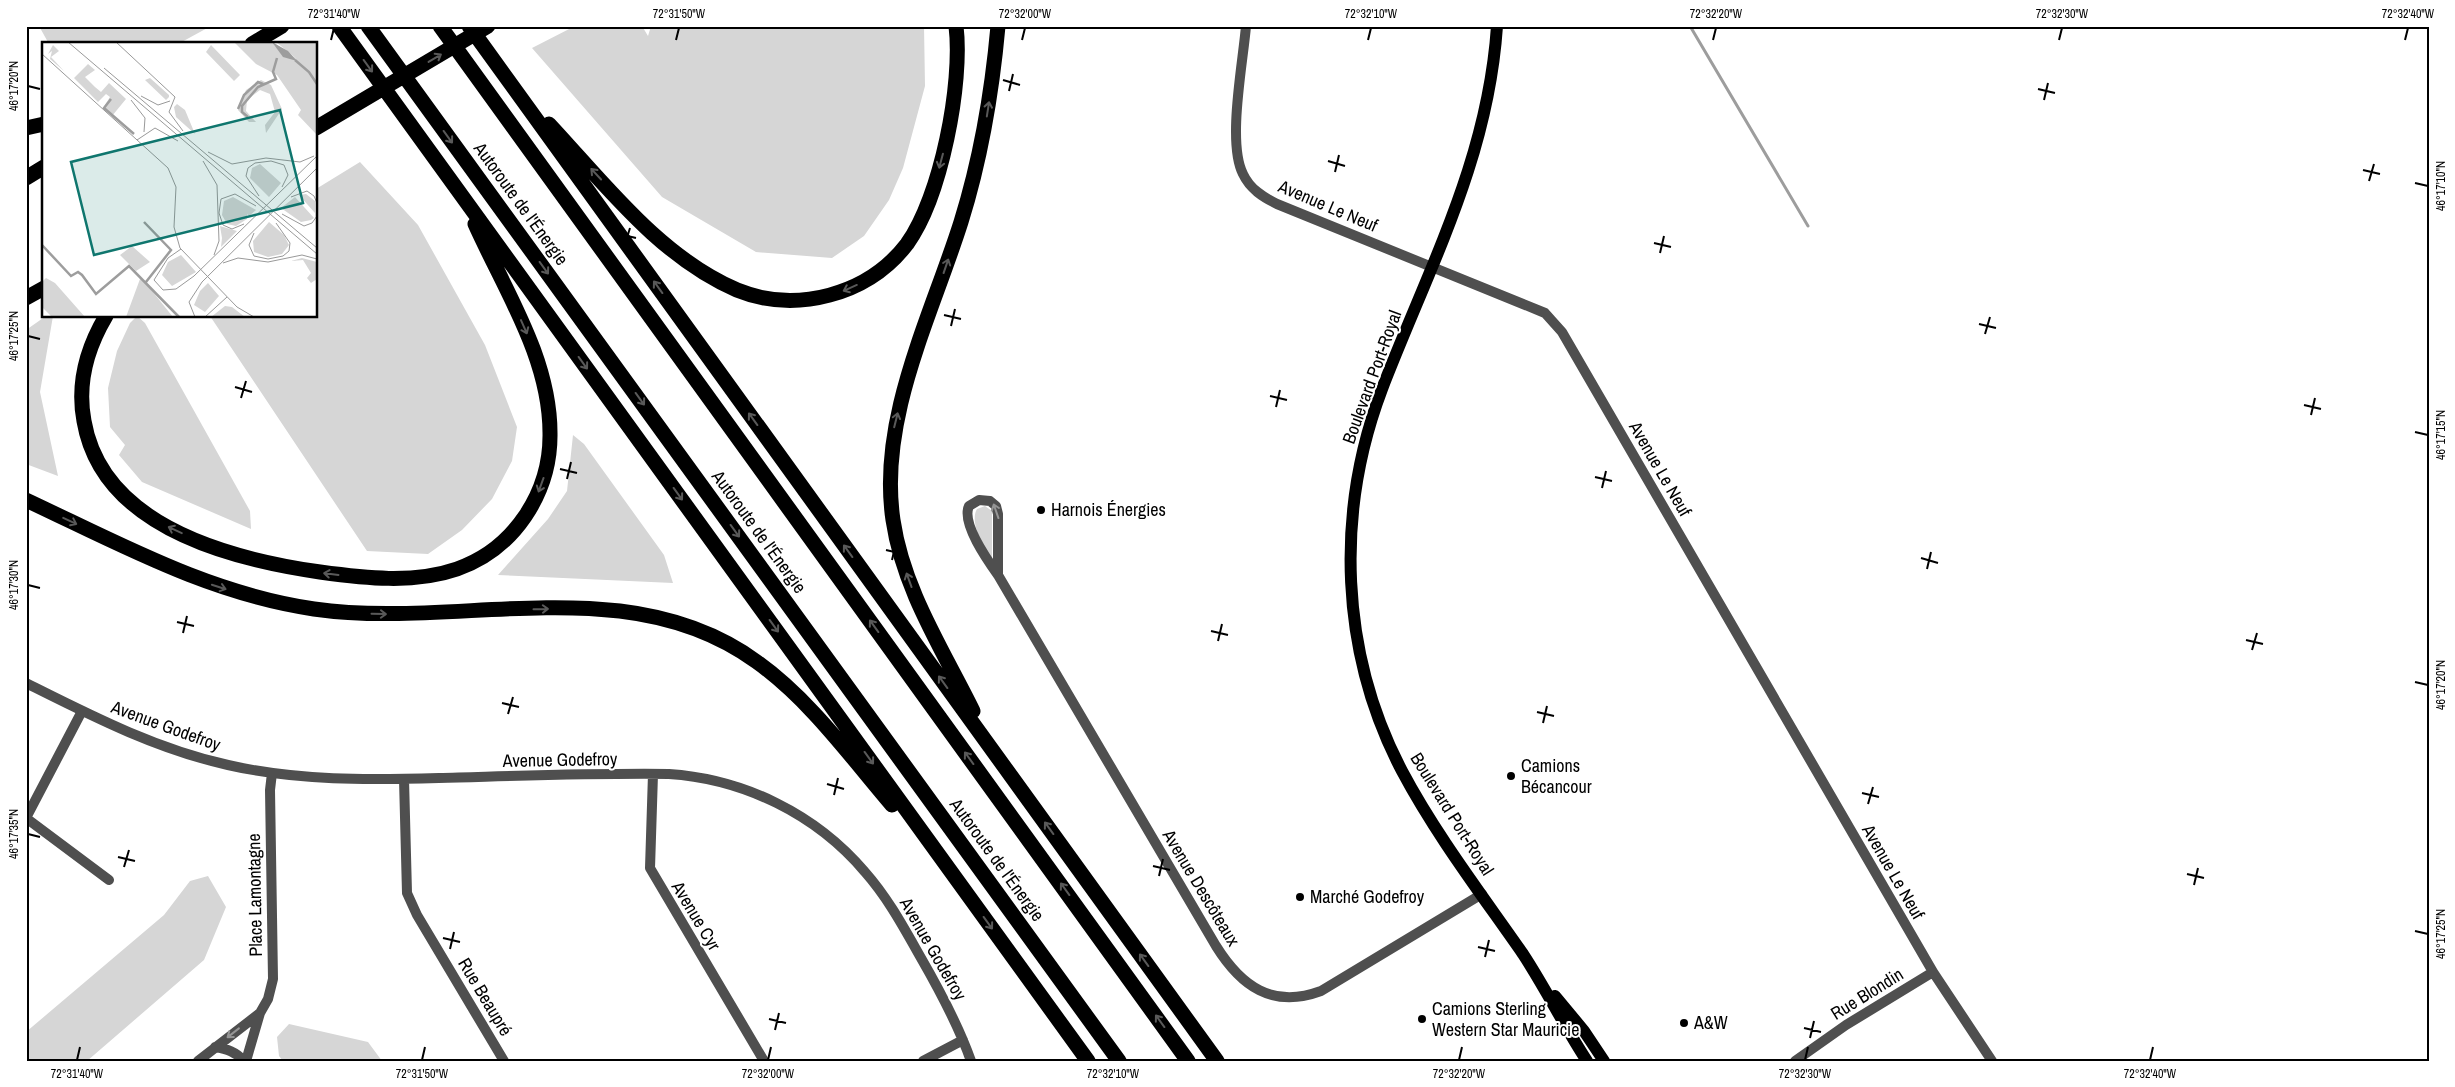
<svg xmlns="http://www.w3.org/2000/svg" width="2455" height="1087" font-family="'Archivo Narrow',sans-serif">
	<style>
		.green { fill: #d6d6d6 }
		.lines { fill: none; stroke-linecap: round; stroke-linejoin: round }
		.stream { stroke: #9d9d9d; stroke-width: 3 }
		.minor { stroke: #4f4f4f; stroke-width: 10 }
		.major { stroke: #000; stroke-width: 12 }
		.highway { stroke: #000; stroke-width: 15 }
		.oneway { stroke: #595959 }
		.oneway2 { stroke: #959595 }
		.ticks { fill: none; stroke: #000; stroke-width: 2 }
		.poi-dot { fill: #000; stroke: #fff; stroke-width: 2 }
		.labels { text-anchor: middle; stroke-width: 4; stroke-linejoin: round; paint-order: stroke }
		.street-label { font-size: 18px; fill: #000; stroke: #fff }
		.poi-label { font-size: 18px; fill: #000; stroke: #fff; text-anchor: start }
		.inset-river { fill: none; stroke: #9d9d9d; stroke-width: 2.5 }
		.inset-road { fill: none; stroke: #999; stroke-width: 1 }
		.view { fill: #0f766e; fill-opacity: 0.15; stroke: #0f766e; stroke-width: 2.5 }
		.inset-edge { fill: none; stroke: #000; stroke-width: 2.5 }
		.neatline { fill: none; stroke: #000; stroke-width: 2 }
		.ticks-label { font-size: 12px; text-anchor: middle; fill: #000 }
	</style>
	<rect width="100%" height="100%" fill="#fff"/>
	<!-- green -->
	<path class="green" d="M39 26H211L178 44H49Z
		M575 26H642L648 36 651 26H924L925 86 903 168 889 200 864 236 832 258 756 252 662 197 532 48Z
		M360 162 418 225 485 345 517 427 512 461 492 499 462 530 428 554 367 551 210 316H316V189Z
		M46 316H53L40 392 58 476 26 464V330Z
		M137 316 145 323 250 511 251 529 142 482 119 455 125 445 110 427 108 388 117 351 130 323Z
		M573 435 584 444 664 555 673 583 498 575 548 519 567 491Z
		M985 506 992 511V558C984 549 969 522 977 509Z
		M208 876 226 907 204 960 87 1061H26V1032L164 915 190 881Z
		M289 1024 368 1042 382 1061H283L279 1056 277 1037Z"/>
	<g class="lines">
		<!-- stream -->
		<path class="stream" d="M1690 26 1808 226"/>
		<!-- minor -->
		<path class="minor" d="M1246 26C1243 63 1227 143 1243 174 1250 189 1263 197 1277 204L1545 313 1562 332 1933 972 1992 1061
			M998 575V514L996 506 990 501 979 500 969 506C961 523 988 561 998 575L1216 946C1241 986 1272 1009 1321 991L1482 894
			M26 683C92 716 156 749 228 765 298 781 368 780 439 778 516 776 593 773 669 774 744 779 816 814 865 872 888 898 904 928 921 958 940 991 958 1024 971 1061
			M653 774 650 868 764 1061
			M404 779 407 893 417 915 504 1061
			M26 818 82 711
			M26 818 109 880
			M260 1013 268 999 273 979 270 790 272 773
			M215 1047C227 1049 236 1052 244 1061
			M198 1061 260 1013 246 1061
			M923 1061 963 1040
			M1795 1061 1846 1025 1933 972"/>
		<!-- major -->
		<path class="major" d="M1497 26C1488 160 1429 267 1382 389 1335 513 1340 653 1402 771 1436 835 1482 895 1523 954 1546 989 1564 1026 1587 1061
			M1555 996 1584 1031 1604 1061"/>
		<!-- highway -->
		<path class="highway" d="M339 26 1088 1061
			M368 26 1119 1061
			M440 26 1188 1061
			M469 26 1217 1061
			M252 44 282 26
			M549 124C605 184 660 257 737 290 796 314 868 295 907 244 941 197 963 83 956 26
			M26 128 44 124
			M316 128 488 26
			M26 178 44 167
			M26 298 44 288
			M106 316C87 348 77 384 84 421 102 526 229 559 320 572 364 578 414 584 457 569 514 549 551 493 550 433 550 358 505 291 475 224
			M26 500C120 544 210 594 314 609 460 630 627 567 757 662 810 700 850 756 892 805
			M973 711C943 650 903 589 893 520 878 419 931 317 961 222 981 158 992 93 998 26"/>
	</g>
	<!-- one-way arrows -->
	<defs><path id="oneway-shaft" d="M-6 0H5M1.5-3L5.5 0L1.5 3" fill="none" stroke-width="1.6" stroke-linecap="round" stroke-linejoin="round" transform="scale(1.25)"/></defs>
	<g class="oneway">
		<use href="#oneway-shaft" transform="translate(435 58) rotate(-31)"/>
		<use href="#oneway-shaft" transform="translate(368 66) rotate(54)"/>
		<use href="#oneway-shaft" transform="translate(988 109) rotate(-81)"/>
		<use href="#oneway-shaft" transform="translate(448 137) rotate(54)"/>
		<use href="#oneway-shaft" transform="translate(941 161) rotate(105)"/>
		<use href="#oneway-shaft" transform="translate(596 174) rotate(-133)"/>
		<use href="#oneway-shaft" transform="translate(946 266) rotate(-71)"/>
		<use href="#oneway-shaft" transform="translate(544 268) rotate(54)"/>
		<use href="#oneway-shaft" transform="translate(658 287) rotate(-126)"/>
		<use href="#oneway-shaft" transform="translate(850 288) rotate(156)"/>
		<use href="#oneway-shaft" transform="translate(524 327) rotate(66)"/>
		<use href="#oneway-shaft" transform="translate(583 363) rotate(54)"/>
		<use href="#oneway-shaft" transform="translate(640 399) rotate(54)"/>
		<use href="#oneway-shaft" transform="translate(753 419) rotate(-126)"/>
		<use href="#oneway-shaft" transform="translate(896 420) rotate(-76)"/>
		<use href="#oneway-shaft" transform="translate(541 485) rotate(110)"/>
		<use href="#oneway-shaft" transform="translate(678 494) rotate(54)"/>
		<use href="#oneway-shaft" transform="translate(70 521) rotate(25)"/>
		<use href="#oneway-shaft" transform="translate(175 530) rotate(-155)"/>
		<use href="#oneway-shaft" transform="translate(735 531) rotate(54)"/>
		<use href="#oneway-shaft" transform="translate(848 551) rotate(-126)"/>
		<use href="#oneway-shaft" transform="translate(331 574) rotate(-173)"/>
		<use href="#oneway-shaft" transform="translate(909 580) rotate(-110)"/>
		<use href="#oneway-shaft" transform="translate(219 587) rotate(18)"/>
		<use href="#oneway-shaft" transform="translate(541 609) rotate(-1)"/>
		<use href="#oneway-shaft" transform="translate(379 614) rotate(1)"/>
		<use href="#oneway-shaft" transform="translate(774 626) rotate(54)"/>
		<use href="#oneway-shaft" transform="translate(874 626) rotate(-126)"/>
		<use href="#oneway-shaft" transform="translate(943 682) rotate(-126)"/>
		<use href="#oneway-shaft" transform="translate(869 758) rotate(54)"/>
		<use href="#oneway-shaft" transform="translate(969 758) rotate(-126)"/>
		<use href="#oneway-shaft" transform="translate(1049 828) rotate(-126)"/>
		<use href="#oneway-shaft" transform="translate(1065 889) rotate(-126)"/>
		<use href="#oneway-shaft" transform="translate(988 923) rotate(54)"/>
		<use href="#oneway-shaft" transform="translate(1144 960) rotate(-126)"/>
		<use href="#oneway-shaft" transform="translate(1160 1021) rotate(-126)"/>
	</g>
	<g class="oneway2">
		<use href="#oneway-shaft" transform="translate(996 511) rotate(-109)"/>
		<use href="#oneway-shaft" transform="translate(233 1033) rotate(142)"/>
	</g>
	<!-- ticks -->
	<path class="ticks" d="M331 40 334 28M676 40 679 28M1022 40 1025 28M1368 40 1371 28M1713 40 1716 28M2059 40 2062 28M2405 40 2408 28M1003 80 1020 85M28 86 40 89M2038 89 2055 93M1009 91 1013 74M2044 100 2048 83M1328 161 1345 166M2363 170 2380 174M1335 172 1339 155M2369 181 2374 164M2415 183 2428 186M619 234 636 238M1654 243 1671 247M625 244 630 228M1660 253 1664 236M944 315 961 319M1979 324 1996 328M951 326 955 309M1985 334 1990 317M28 336 40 339M235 387 252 392M1270 396 1287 400M241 398 246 381M2304 405 2321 409M1276 407 1280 390M2311 415 2315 398M2415 432 2428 435M560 469 577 473M1595 477 1612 481M567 479 571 462M1602 488 1606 471M886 550 903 554M1921 558 1938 563M892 560 896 543M1927 569 1931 552M28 585 40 588M177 622 194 626M1211 631 1228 635M183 633 187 616M2246 640 2263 644M1218 641 1222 624M2252 650 2257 633M2415 682 2428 685M502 703 519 707M1537 712 1554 716M508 714 513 697M1543 723 1547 706M827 784 844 789M1862 793 1879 797M834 795 838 778M1868 804 1873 787M28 834 40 837M118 857 135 861M1153 866 1170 870M124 867 129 850M2187 874 2204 878M1159 876 1163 859M2194 885 2198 868M2415 931 2428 934M443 938 460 942M1478 947 1495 951M450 949 454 932M1485 957 1489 940M769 1019 786 1023M1804 1028 1821 1032M775 1030 779 1013M1810 1038 1814 1021M77 1060 80 1047M422 1060 425 1047M768 1060 771 1047M1113 1060 1116 1047M1459 1060 1462 1047M1805 1060 1808 1047M2150 1060 2153 1047"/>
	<!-- markers -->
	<g class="poi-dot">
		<circle cx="1041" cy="510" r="5"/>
		<circle cx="1511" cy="776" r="5"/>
		<circle cx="1300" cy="897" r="5"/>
		<circle cx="1422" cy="1019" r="5"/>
		<circle cx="1684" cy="1023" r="5"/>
	</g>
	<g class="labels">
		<!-- street labels -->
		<g class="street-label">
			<text transform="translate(521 204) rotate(54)" y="6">Autoroute de l'Énergie</text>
			<text transform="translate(1328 206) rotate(23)" y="6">Avenue Le Neuf</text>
			<text transform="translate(1372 377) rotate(-70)" y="6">Boulevard Port-Royal</text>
			<text transform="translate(1660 469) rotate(60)" y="6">Avenue Le Neuf</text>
			<text transform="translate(759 532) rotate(54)" y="6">Autoroute de l'Énergie</text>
			<text transform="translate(166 726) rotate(20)" y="6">Avenue Godefroy</text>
			<text transform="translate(560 760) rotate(-1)" y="6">Avenue Godefroy</text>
			<text transform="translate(1452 814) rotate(58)" y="6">Boulevard Port-Royal</text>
			<text transform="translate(997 860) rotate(54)" y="6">Autoroute de l'Énergie</text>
			<text transform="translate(1893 872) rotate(60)" y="6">Avenue Le Neuf</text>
			<text transform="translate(1201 888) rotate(59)" y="6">Avenue Descôteaux</text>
			<text transform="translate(255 895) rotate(-91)" y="6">Place Lamontagne</text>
			<text transform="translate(696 916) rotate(59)" y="6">Avenue Cyr</text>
			<text transform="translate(933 949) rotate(60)" y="6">Avenue Godefroy</text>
			<text transform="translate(1867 994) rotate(-32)" y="6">Rue Blondin</text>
			<text transform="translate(485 997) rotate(59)" y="6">Rue Beaupré</text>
		</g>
		<!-- poi labels -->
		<g class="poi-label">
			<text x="1051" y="516">Harnois Énergies</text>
			<text x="1521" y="772">Camions<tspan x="1521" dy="21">Bécancour</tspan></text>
			<text x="1310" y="903">Marché Godefroy</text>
			<text x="1432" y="1015">Camions Sterling<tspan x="1432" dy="21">Western Star Mauricie</tspan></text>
			<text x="1694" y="1029">A&amp;W</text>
		</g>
	</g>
	<!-- overview -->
	<g transform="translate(42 42)">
		<rect width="275" height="275" fill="#fff"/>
		<path d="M192 0H232V1L255 17 234 0H275V93L256 73 259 68 235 33 214 22ZM11 3 17 9 9 15 22 29 8 17 10 9 6 12ZM169 3 198 33 192 39 164 10ZM46 22 53 28 43 35 53 45 59 50 67 41 84 57 70 74 61 66 68 55 64 52 56 60 32 36ZM108 36 127 53V55L124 58 103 38ZM219 38 229 43 240 67 224 91 223 83 233 70 228 52 218 48 205 58 204 69 214 80H207L196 68 204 48ZM135 62 143 68 153 92 134 75 132 65ZM218 122 239 141 227 155 208 136 210 126ZM264 152 273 159V171L257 153ZM191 155 214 168 207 174 205 172V177L194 184 185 182 180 173 182 159ZM253 155 272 176 269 178 259 180 239 166ZM227 180 242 193 247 203 240 212 226 215 212 210 211 199ZM178 184 195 189 179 205 180 196ZM90 204 108 220 94 229 78 213ZM139 213 154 230 130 244 120 233 126 220ZM260 216 275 220V237L269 241 265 236 269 231 261 218 249 219ZM4 236 13 241 43 275H10L0 265V240ZM98 237 102 239 131 275H84ZM166 241 177 254 163 270 152 263 158 249ZM183 264 190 265 203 275H169Z" fill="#d6d6d6"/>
		<path d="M230 0 246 9 255 19 241 15Z" fill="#9d9d9d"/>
		<path class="inset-river" d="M253 18 267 30 275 42M69 57 62 66 92 92M196 67 202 53 216 40 221 42M206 75 200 70V64L216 45 234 37 231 30 235 16M102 180 129 208 104 240M0 203 29 234 36 230 40 233 54 252 87 224 137 275"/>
		<path class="inset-road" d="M26 0 275 212M74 0 133 55M0 12 126 126 134 145 132 185 138 206 195 265 212 275M62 26 275 206M99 54 116 63 128 59M133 55 127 70 141 89M89 58 103 76 102 90M95 98 113 86 136 99M166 110 190 122 224 116 258 120 272 114M161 119 175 143 177 199 172 213M217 154 204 134 206 126 213 121 229 119 242 123 246 133 240 145M249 155 265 149 272 154 275 161M240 172 262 184 270 181 275 174M202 182 190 187 181 183 177 171 179 157 193 152 214 164M212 191 207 203 212 214 226 217 241 214 247 209 248 201 234 181M139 207 126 216 112 238 121 248 134 247 152 234 275 114M181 221 196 216 226 220 260 213 275 217M153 275 147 260 160 240 275 126M163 275 185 255"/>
		<path class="view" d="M238 68 261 161 52 213 29 120Z"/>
		<rect width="275" height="275" class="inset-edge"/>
	</g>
	<!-- border -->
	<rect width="2455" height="1087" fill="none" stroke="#ffffff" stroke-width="55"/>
	<rect x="28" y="28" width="2400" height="1032" class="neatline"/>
	<g class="ticks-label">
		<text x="334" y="18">72°31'40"W</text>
		<text x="679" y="18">72°31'50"W</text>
		<text x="1025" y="18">72°32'00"W</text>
		<text x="1371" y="18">72°32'10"W</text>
		<text x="1716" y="18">72°32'20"W</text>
		<text x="2062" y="18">72°32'30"W</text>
		<text x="2408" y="18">72°32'40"W</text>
		<text transform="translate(14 86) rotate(-90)" y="4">46°17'20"N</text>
		<text transform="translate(2441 186) rotate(-90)" y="4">46°17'10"N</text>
		<text transform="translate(14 336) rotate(-90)" y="4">46°17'25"N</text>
		<text transform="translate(2441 435) rotate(-90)" y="4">46°17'15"N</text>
		<text transform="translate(14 585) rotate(-90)" y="4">46°17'30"N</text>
		<text transform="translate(2441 685) rotate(-90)" y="4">46°17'20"N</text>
		<text transform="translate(14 834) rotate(-90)" y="4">46°17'35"N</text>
		<text transform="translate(2441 934) rotate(-90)" y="4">46°17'25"N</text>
		<text x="77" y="1078">72°31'40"W</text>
		<text x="422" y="1078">72°31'50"W</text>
		<text x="768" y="1078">72°32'00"W</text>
		<text x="1113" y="1078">72°32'10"W</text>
		<text x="1459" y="1078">72°32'20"W</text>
		<text x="1805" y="1078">72°32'30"W</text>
		<text x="2150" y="1078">72°32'40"W</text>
	</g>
</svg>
